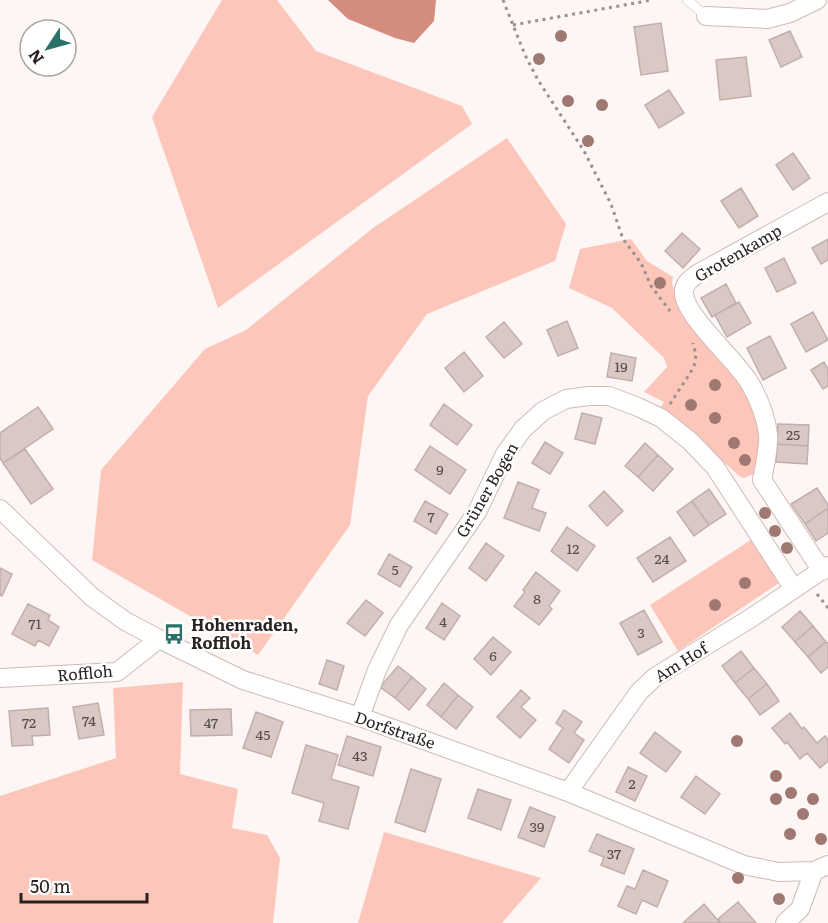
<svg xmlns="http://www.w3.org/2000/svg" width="828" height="923" font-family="Literata,serif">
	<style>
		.green { fill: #fcc6bb }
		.water { fill: #d38c7d }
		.building { fill: #dac8c4; stroke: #c1afab; stroke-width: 1.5 }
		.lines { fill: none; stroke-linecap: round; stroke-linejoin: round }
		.lane-casing { stroke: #cdbbb7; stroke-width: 10 }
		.street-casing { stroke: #cdbbb7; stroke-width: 20 }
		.path { stroke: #999190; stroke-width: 3; stroke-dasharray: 3 4.5; stroke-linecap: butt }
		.lane { stroke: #fff; stroke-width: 9 }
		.street { stroke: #fff; stroke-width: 18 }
		.tree { fill: #9e7871 }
		.labels { text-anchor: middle; stroke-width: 5; stroke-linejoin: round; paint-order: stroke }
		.number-label { font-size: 14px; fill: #554c4a }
		.street-label { font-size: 16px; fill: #292221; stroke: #fff }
		.poi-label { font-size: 16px; font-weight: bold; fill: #292221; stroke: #fff; text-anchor: start }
	</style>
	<rect width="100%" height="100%" fill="#fef6f4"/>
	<!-- green -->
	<path class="green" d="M222 0H277L316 51 462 106 472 124 218 308 152 117Z
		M507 138 566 224 555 261 427 314 368 396 350 525 258 655 92 560 101 470 205 349 246 330 373 228Z
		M631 239 647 261 673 277 672 283 677 303 747 391 759 421 762 452 756 473 744 478 739 476 691 432 660 408 664 402 644 392 667 367 664 358 612 308 569 288 580 249Z
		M754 538 782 581 678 651 650 605Z
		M183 682 180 774 238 789 232 828 267 835 280 858 273 923H0V796L116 758 113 688Z
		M384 832 541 878 502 923H358Z"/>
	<!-- water -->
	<path class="water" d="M328 0H436L434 21 414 43 395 38 348 19Z"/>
	<!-- building -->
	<path class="building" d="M661 23 668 71 641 75 634 27Z
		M790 31 802 57 781 67 769 40Z
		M746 57 751 96 720 100 716 60Z
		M669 90 684 113 659 128 645 105Z
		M793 153 810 178 793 190 776 165Z
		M741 188 758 216 739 228 721 201Z
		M682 233 700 249 683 268 665 251Z
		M828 239V260L821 264 812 248Z
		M784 258 796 283 777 292 765 268Z
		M726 284 736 303 712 317 701 298Z
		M739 302 751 323 727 337 715 315Z
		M813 312 828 340 806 352 791 324Z
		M567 321 578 348 558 356 547 330Z
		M504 322 522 344 504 358 486 337Z
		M770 336 786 368 763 380 747 348Z
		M464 352 483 376 464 392 445 368Z
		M611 353 636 358 632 381 607 377Z
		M824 362 828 369V386L823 389 811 370Z
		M444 404 472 425 457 445 430 425Z
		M38 407 53 429 3 463 0 458V433Z
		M582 413 602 418 595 444 575 439Z
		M778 424 809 425 808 446 777 444Z
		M545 442 563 453 550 474 532 463Z
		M645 443 658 455 638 477 625 466Z
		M777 444 808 446 807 464 776 462Z
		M430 446 466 470 450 494 415 470Z
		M25 449 53 489 31 504 3 463Z
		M658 455 673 469 653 491 638 477Z
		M518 482 539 490 532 508 546 513 539 531 504 518Z
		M817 488 828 505V508L805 524 791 504Z
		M709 489 726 514 709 525 692 501Z
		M604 491 623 511 607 526 589 506Z
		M425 501 448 514 436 534 414 521Z
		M692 501 709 525 694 536 677 512Z
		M828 508V533L816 541 805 524Z
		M567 527 595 546 577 571 551 551Z
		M670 537 686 561 653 582 637 558Z
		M486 543 504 556 486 581 469 568Z
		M389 554 412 567 400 587 378 574Z
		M0 568 12 574 2 596 0 595Z
		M536 572 560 591 549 606 552 609 539 625 514 606 525 592 523 590Z
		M366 600 383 613 365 636 347 623Z
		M442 603 460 616 444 640 426 628Z
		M28 604 50 615 48 620 59 627 49 646 38 640 35 646 12 634Z
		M644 610 662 642 638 655 620 623Z
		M800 611 813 626 795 642 782 627Z
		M813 626 826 642 808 657 795 642Z
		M493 637 511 652 491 675 474 659Z
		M826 642 828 643V667L821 673 808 657Z
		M741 651 754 668 735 683 722 666Z
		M327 660 344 666 337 690 319 684Z
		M398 666 412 677 395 698 380 687Z
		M754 668 767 684 748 699 735 683Z
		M412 677 426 689 409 710 395 698Z
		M444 683 458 695 441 717 427 705Z
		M767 684 779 701 760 715 748 699Z
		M521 690 530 698 521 707 536 720 520 738 497 717Z
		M458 695 473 707 456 729 441 717Z
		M98 703 104 735 79 739 73 707Z
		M48 708 50 735 32 736 33 745 12 746 9 711Z
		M231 709 232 735 191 736 190 710Z
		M564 710 582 722 574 733 584 740 569 763 549 749 563 728 556 723Z
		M256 712 283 722 271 757 243 748Z
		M790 713 802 729 804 727 817 743 825 736 828 739V761L820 768 807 753 800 759 787 742 785 744 772 728Z
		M655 732 681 752 666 772 640 753Z
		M347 736 381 747 373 776 338 765Z
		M306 745 338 755 331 779 359 787 348 829 319 821 324 803 292 793Z
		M628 767 647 776 635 801 616 792Z
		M411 769 441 779 425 832 395 822Z
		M696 776 720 794 705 814 681 797Z
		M478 789 511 800 501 830 468 818Z
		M530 807 555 817 544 847 518 837Z
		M597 834 634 849 624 874 601 865 604 857 589 851Z
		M643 870 668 881 657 907 642 900 636 914 618 906 627 886 635 889Z
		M738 902 756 923H721L718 919Z
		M704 904 720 923H683Z"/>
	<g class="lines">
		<!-- lane casing -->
		<g class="lane-casing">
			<path id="lane" d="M687 0 706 16"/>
		</g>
		<!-- street casing -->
		<g class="street-casing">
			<path id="street" d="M706 16 767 19 790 13 817 0
				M0 509 92 597 125 621 159 639 243 680 360 717 568 792 744 865 779 872 814 871 828 865
				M822 571 762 480C765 465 769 449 768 434 766 417 758 397 749 382 735 359 686 317 684 294 683 283 692 278 699 273L828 202
				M0 678 117 672 159 639
				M360 717 377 670 399 625 477 512 505 454 523 429 543 411 566 399 589 396H609L638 407 661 418 690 441 715 467 794 589
				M568 792 639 692 655 677 751 618 828 566
				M785 923 800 909 814 871"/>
		</g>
		<!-- path -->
		<path class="path" d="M503 0 525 55 538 80 584 151 611 204 623 239 641 263 651 286 670 311
			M513 25 652 0
			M670 404 694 367 696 355 693 343
			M817 594 828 608"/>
		<!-- lane -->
		<use href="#lane" class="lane"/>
		<!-- street -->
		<use href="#street" class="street"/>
	</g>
	<!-- trees -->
	<g class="tree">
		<circle cx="561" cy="36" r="6"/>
		<circle cx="539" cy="59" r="6"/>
		<circle cx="568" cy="101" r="6"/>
		<circle cx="602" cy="105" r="6"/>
		<circle cx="588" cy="141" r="6"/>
		<circle cx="660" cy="283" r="6"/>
		<circle cx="715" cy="385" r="6"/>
		<circle cx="691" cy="405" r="6"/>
		<circle cx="715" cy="418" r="6"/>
		<circle cx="734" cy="443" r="6"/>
		<circle cx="745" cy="460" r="6"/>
		<circle cx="765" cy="513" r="6"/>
		<circle cx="775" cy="531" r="6"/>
		<circle cx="787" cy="548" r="6"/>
		<circle cx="745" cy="583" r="6"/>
		<circle cx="715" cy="605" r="6"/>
		<circle cx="737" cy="741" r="6"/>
		<circle cx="776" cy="776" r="6"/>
		<circle cx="791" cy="793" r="6"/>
		<circle cx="776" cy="799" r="6"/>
		<circle cx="813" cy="799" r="6"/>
		<circle cx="803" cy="814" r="6"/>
		<circle cx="790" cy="834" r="6"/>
		<circle cx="821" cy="839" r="6"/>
		<circle cx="738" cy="878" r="6"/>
		<circle cx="779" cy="899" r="6"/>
	</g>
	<!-- icons -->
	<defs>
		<g id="bus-bare" transform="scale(1.62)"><path d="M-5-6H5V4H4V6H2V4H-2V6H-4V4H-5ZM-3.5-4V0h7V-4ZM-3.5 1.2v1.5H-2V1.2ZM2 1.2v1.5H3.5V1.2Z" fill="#2a7167" stroke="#fff" stroke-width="2.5" paint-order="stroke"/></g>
	</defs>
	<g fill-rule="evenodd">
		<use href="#bus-bare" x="174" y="634"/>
	</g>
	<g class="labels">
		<!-- number labels -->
		<g class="number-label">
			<text x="621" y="372">19</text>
			<text x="793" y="440">25</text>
			<text x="440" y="475">9</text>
			<text x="431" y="522">7</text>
			<text x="573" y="554">12</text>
			<text x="662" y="564">24</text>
			<text x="395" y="575">5</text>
			<text x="537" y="604">8</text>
			<text x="443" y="627">4</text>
			<text x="35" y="629">71</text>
			<text x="641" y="638">3</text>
			<text x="493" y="661">6</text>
			<text x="89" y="726">74</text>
			<text x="29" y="728">72</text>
			<text x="211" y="728">47</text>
			<text x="263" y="740">45</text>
			<text x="360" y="761">43</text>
			<text x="632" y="789">2</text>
			<text x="537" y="832">39</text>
			<text x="614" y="859">37</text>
		</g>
		<!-- street labels -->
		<g class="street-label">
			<text transform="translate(738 253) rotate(-30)" y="6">Grotenkamp</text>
			<text transform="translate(487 490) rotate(-60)" y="6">Grüner Bogen</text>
			<text transform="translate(681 662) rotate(-32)" y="6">Am Hof</text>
			<text transform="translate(85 673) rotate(-5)" y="6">Roffloh</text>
			<text transform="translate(395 730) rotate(19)" y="6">Dorfstraße</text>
		</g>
		<!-- poi labels -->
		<g class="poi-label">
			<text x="191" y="631">Hohenraden,<tspan x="191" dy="18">Roffloh</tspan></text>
		</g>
	</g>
	<!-- north arrow -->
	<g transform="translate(48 48) rotate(234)"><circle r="28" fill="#ffffff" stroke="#a9a7a6" stroke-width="1.5"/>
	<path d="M0-4.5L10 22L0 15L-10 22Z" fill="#2a7167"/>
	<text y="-9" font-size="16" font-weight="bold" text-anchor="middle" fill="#292221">N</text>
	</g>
	<!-- scale -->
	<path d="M21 893v9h126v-9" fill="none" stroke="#292221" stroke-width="3"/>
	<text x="30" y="893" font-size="18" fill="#292221" stroke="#ffffff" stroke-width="4.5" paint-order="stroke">50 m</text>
</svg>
